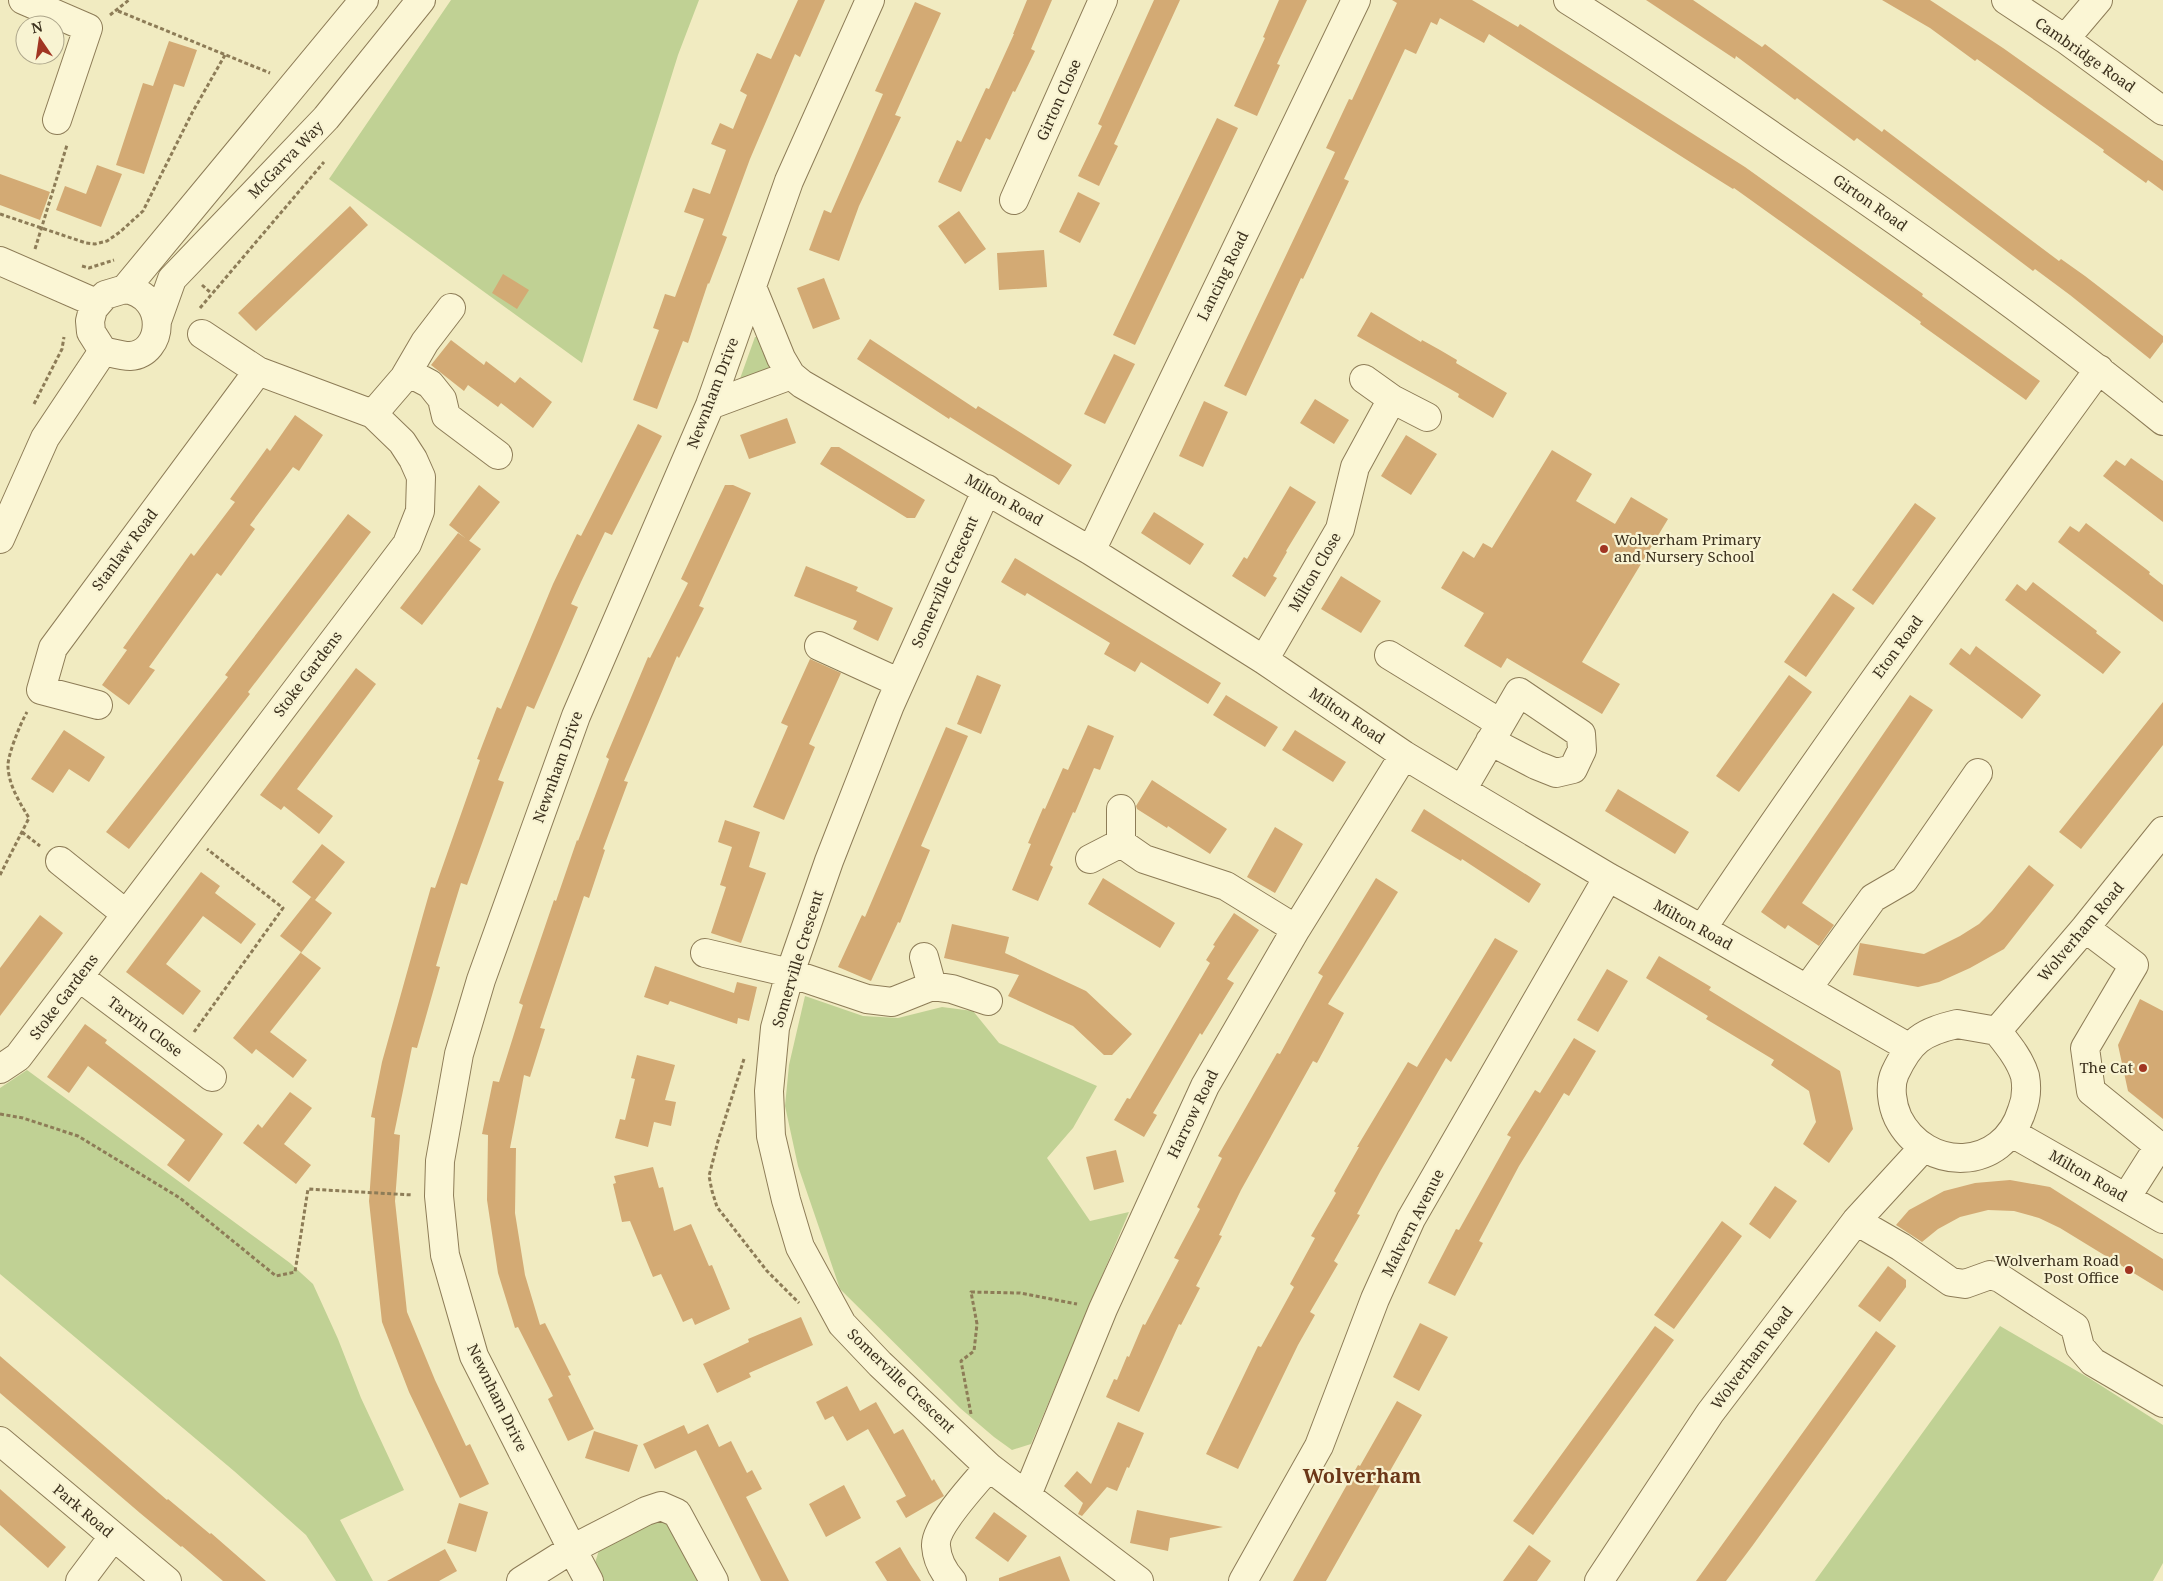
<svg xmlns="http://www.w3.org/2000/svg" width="2163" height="1581" font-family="'Noto Serif',serif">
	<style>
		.green { fill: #c0d194 }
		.building { fill: #d3aa74 }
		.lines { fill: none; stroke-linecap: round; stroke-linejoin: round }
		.minor-casing { stroke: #8d7c57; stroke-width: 30 }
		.path { stroke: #8d7c57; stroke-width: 3; stroke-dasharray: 4 2.5; stroke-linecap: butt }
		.minor { stroke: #fbf6d5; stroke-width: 28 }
		.poi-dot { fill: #a13522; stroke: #f8f3d2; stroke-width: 2 }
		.labels { text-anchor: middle; stroke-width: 4.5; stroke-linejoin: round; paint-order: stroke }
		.street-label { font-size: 15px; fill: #3b301d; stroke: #f8f3d2 }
		.poi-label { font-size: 15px; fill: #3b301d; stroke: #f8f3d2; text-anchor: end }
		.district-label { font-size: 20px; font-weight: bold; fill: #6b3718; stroke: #f8f3d2 }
	</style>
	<rect width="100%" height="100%" fill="#f1ebc1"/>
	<!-- green -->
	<path class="green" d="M451 0H699L678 55 582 363 329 179Z
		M755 337H761L775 372 737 387Z
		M805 996 863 1016 898 1018 942 1007 973 1011 999 1043 1097 1086 1073 1128 1047 1158 1090 1221 1129 1212 1031 1444 1012 1450 994 1437 960 1408 840 1289 798 1166 785 1106 789 1065Z
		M27 1070 290 1263 313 1284 338 1339 361 1398 404 1490 340 1520 373 1581H336L306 1535 234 1471 0 1274V1088Z
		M2000 1326 2089 1378 2163 1425V1563L2153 1581H1815Z
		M666 1517 704 1581H602L595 1563 599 1550 648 1522Z"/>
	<!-- building -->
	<path class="building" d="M798 0H825L800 57 795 54 750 159 722 235 727 237 709 284 708 283 688 343 683 341 657 409 633 400 659 330 653 328 665 294 675 297 704 219 684 212 693 188 710 194 726 150 711 144 720 123 733 129 747 95 740 91 757 53 771 59Z
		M1027 0H1052L1031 49 1035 51 1015 92 1013 91 990 140 986 138 961 192 938 182 957 140 961 142 986 88 989 89 1014 34H1013Z
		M1154 0H1180L1114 144 1118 146 1099 186 1078 176 1102 126 1098 124Z
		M1279 0H1307L1277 64 1280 65 1257 116 1234 106 1265 38 1263 37Z
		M1392 0H1472L1518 27 1520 24 1745 167 1923 294 1922 296 2040 381 2026 400 1920 324 1921 322 1734 188 1733 189 1709 174 1489 34 1484 43 1440 18 1437 25 1431 22 1416 54 1405 49 1344 179 1349 181 1303 279 1301 278 1246 396 1224 386 1335 152 1326 148 1349 99 1352 100 1397 3Z
		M1646 0H1693L1762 47 1765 44 1882 132 1884 129 2059 261 2061 259 2085 276 2163 336V342L2150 359 2070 295 2035 269 2033 271 1857 138 1854 141 1797 98 1795 100 1736 56 1735 59Z
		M1882 0H1930L2003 48 2163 161V191L2148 180 2146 183 2103 152 2104 150 1977 59 1975 61 1930 28Z
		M915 2 941 13 895 115 901 117 859 206 839 261 809 250 824 210 831 213 883 94 875 91Z
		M169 41 197 50 184 87 174 84 144 174 116 165 143 83 153 86Z
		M1217 118 1238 128 1135 345 1113 335Z
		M97 165 122 174 101 227 56 210 65 186 86 194Z
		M0 174 50 192 40 220 0 205Z
		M1078 192 1100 203 1080 243 1059 232Z
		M350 206 368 225 256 331 238 313Z
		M959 211 986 249 965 264 938 226Z
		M1044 250 1047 287 999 290 997 253Z
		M503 274 529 290 517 309 492 293Z
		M824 278 840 319 813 329 797 288Z
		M1371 312 1421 342 1422 340 1440 350 1457 360 1456 363 1507 393 1493 418 1458 397 1459 394 1357 336Z
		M870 339 976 409 978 406 1072 465 1059 485 950 417 949 419 857 359Z
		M451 340 484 365 486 361 515 383 520 377 552 402 533 428 501 403 498 407 468 385 464 391 431 365Z
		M1114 354 1135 364 1105 424 1084 414Z
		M1315 399 1349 420 1334 444 1300 423Z
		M1204 401 1228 412 1203 467 1179 456Z
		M295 415 323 435 299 471 293 467 250 525 255 529 221 576 217 573 185 617 149 667 155 670 129 705 102 685 127 650 123 648 191 553 194 556 235 502 230 499 267 448 270 451Z
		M787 418 796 443 749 459 740 435Z
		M638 424 662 436 612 535 605 532 581 582 571 604 578 607 534 709 527 706 498 780 504 782 467 885 461 883 449 922 436 966 440 967 417 1048 412 1047 394 1134 400 1135 395 1201 407 1312 435 1380 466 1446 470 1444 489 1484 460 1498 409 1392 382 1322 369 1201 375 1118 371 1117 382 1062 423 915 431 887 435 888 480 760 477 759 497 707 501 709 553 584 577 534 581 536Z
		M1406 435 1437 454 1411 495 1381 476Z
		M831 447H839L925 500 915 518H907L820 464Z
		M1552 450 1592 474 1576 501 1615 524 1631 497 1668 519 1582 662 1620 684 1602 714 1507 658 1501 668 1464 646 1484 613 1441 588 1463 551 1474 558 1483 543 1492 548Z
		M2131 458 2163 481V522L2103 476 2116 460 2125 466Z
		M479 485 500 502 469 541 449 525Z
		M725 485H733L751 493 699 606 704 608 679 658 677 656 624 781 628 782 603 849 605 850 589 898 584 896 540 1028 545 1029 530 1077 524 1075 510 1148H516L515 1213 525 1275 540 1325 545 1323 571 1375 568 1376 594 1429 568 1441 548 1399 553 1396 518 1327 515 1328 498 1273 487 1200 488 1135 482 1134 493 1081 499 1082 523 1005 519 1003 554 900 556 901 577 840 578 841 609 759 606 757 648 657 650 658 688 583 681 579Z
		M1290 486 1316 502 1286 551 1287 552 1273 576 1277 578 1265 597 1232 576 1244 557 1247 559Z
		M1915 503 1936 518 1873 605 1852 590Z
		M1154 512 1204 544 1190 565 1141 533Z
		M348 514 371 532 248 692 250 694 129 849 106 832 228 677 225 675Z
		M2086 523 2150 572 2149 574 2163 585V622L2058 542 2070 526 2079 532Z
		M458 533 481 549 422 625 400 608Z
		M1015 558 1221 683 1208 704 1141 662 1135 672 1104 654 1110 643 1027 593 1025 596 1001 582Z
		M806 566 858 587 856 591 893 608 878 641 853 629 857 621 794 596Z
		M1341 576 1381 601 1361 633 1321 609Z
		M2033 582 2097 631 2096 633 2121 652 2103 674 2005 600 2017 584 2026 591Z
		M1833 593 1855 608 1806 677 1784 662Z
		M1976 646 2041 695 2022 719 1949 664 1961 648 1970 655Z
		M810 659 841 673 809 744 815 747 784 820 753 807 788 726 781 723Z
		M356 668 376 684 297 789 333 816 319 834 284 806 281 810 260 795Z
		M977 675 1001 685 981 734 957 724Z
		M1789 675 1812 692 1739 792 1716 776Z
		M1226 695 1278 727 1265 747 1213 715Z
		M1910 695 1933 710 1802 903 1834 925 1819 946 1788 925 1785 929 1761 912Z
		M2163 702V745L2081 849 2059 832Z
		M1088 725 1114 736 1100 770 1094 768 1075 813 1073 812 1050 865 1053 867 1038 901 1012 890 1031 844 1028 843 1043 808 1045 809 1063 768 1068 770Z
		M946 727 968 736 921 846 930 850 900 923 898 922 871 981 838 967 862 915 865 917Z
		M64 730 105 757 89 782 69 769 53 793 31 779Z
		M1295 730 1346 762 1333 782 1282 750Z
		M1152 780 1227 829 1210 854 1168 826 1167 828 1137 809 1136 806Z
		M1618 789 1689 832 1675 854 1605 811Z
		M1424 809 1541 884 1529 903 1462 859 1461 861 1411 831Z
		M725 820 760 832 749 867 766 873 741 943 711 933 726 887 720 885 732 847 718 842Z
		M1275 827 1303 844 1275 893 1247 877Z
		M322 844 345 862 315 900 292 882Z
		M2029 865 2054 885 2004 949 1970 968 1939 982 1918 987 1853 975 1860 943 1924 954 1960 936 1979 924 1992 911Z
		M201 872 220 886 215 893 256 924 241 944 203 916 166 964 201 991 183 1015 126 972Z
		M1103 878 1175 923 1160 948 1088 904Z
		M1376 878 1398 892 1328 1004 1344 1013 1317 1063 1313 1061 1241 1190 1219 1235 1222 1236 1196 1286 1200 1288 1181 1325 1179 1324 1139 1412 1106 1397 1114 1379 1117 1380 1127 1356 1129 1357 1143 1324 1145 1325 1179 1260 1174 1258 1200 1209 1197 1207 1222 1158 1218 1156 1277 1053 1280 1054 1298 1021 1323 976 1318 973Z
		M311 897 332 913 301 953 321 968 270 1032 307 1060 293 1078 256 1049 252 1054 233 1038 301 952 280 936Z
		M1234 913 1259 930 1227 979 1234 983 1202 1035 1200 1033 1153 1113 1157 1115 1144 1137 1114 1120 1127 1098 1130 1099 1210 963 1206 960 1215 946 1213 945Z
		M40 915 63 933 0 1016V968Z
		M952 924 1009 937 1005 953 1086 991 1132 1034 1112 1055H1104L1073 1026 1008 996 1019 975 944 958Z
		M1495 938 1518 951 1451 1062 1446 1058 1381 1170 1357 1214 1360 1215 1334 1261 1338 1264 1310 1312 1315 1315 1298 1345 1238 1469 1206 1454 1258 1346 1261 1347 1294 1287 1290 1284 1315 1238 1311 1236 1336 1193 1334 1191 1359 1147H1357L1408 1062 1417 1067Z
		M1659 956 1711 987 1709 990 1840 1071 1853 1129 1829 1163 1803 1144 1816 1122 1809 1091 1771 1065 1774 1060 1706 1019 1708 1016 1646 978Z
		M655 966 734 993 737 982 757 987 749 1021 738 1018 737 1024 670 1001 668 1005 644 997Z
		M1607 969 1628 981 1598 1032 1577 1020Z
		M2140 999 2163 1011V1119L2128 1091 2118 1045Z
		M85 1024 107 1040 105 1043 223 1134 189 1182 167 1165 185 1140 88 1066 69 1093 47 1077Z
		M1574 1038 1596 1051 1569 1096 1564 1093 1519 1166 1479 1241 1483 1243 1455 1296 1428 1283 1456 1229 1459 1230 1511 1137 1507 1135 1535 1090 1540 1093Z
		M637 1055 675 1065 665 1100 676 1102 671 1126 654 1122 648 1147 615 1138 620 1119 625 1120 635 1079 631 1078Z
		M290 1092 312 1108 284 1144 311 1165 296 1184 243 1143 258 1124 262 1128Z
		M1116 1150 1124 1182 1094 1190 1086 1157Z
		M653 1167 659 1188 663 1187 674 1231 691 1224 709 1266 712 1265 730 1309 695 1325 692 1318 683 1322 661 1274 653 1277 630 1221 622 1222 613 1184 616 1183 614 1176Z
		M2010 1180 2050 1187 2163 1259V1291L2060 1228 2039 1218 2014 1211 1988 1210 1960 1217 1938 1229 1922 1242 1896 1225 1909 1210 1944 1191 1975 1183Z
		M1775 1186 1797 1201 1770 1239 1749 1224Z
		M1722 1221 1742 1236 1674 1329 1654 1315Z
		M1888 1266 1906 1280V1287L1880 1322 1858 1306Z
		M801 1317 813 1345 749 1373 751 1377 717 1393 703 1364 749 1342 748 1339Z
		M1420 1323 1448 1337 1419 1391 1393 1377Z
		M1655 1326 1674 1340 1533 1535 1513 1521Z
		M1876 1331 1896 1346 1753 1545 1726 1581H1696Z
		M0 1356 167 1500 168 1499 210 1534 211 1533 266 1581H223L182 1546 181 1547 140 1513 0 1393Z
		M847 1386 860 1411 876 1402 894 1434 903 1429 932 1481 934 1479 944 1496 906 1518 896 1501 906 1496 868 1429 847 1441 833 1416 825 1420 816 1402Z
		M1397 1401 1422 1415 1390 1471 1389 1470 1326 1581H1293L1358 1465 1360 1466Z
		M1118 1422 1144 1433 1129 1468 1127 1467 1117 1491 1107 1487 1082 1516 1078 1514 1083 1503 1064 1486 1077 1471 1091 1484Z
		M708 1424 719 1447 731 1441 747 1473 752 1470 762 1489 746 1497 789 1581H761L689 1436 696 1450 655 1469 643 1444 684 1425 688 1434Z
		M594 1431 638 1445 629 1472 585 1458Z
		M844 1485 861 1518 826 1537 809 1504Z
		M0 1489 66 1547 48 1568 0 1525Z
		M459 1503 488 1512 476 1552 447 1543Z
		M1137 1510 1156 1514 1223 1527 1170 1538 1168 1551 1130 1543Z
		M994 1512 1027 1536 1008 1562 975 1538Z
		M1529 1545 1551 1561 1537 1581H1503Z
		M900 1547 910 1564 921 1581H887L875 1562Z
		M445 1549 457 1571 439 1581H387Z
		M1060 1556 1070 1581H999V1578Z"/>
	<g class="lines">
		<!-- minor casing -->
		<g class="minor-casing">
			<path id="minor" d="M23 0 88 28 57 120
				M1568 0C1645 48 1719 99 1794 151 1920 236 2045 325 2163 421
				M2006 0 2065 39 2163 111
				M2065 39 2098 0
				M1014 200 1103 0
				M0 261 96 303
				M752 287 781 358 791 375
				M125 289 364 0
				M125 289C169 296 164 354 130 356 122 356 112 353 103 351L91 332 90 321 93 309 105 295Z
				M157 321 172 279 326 118 421 0
				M404 378 425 342 451 308
				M1392 399 1427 417
				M710 405 791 375 802 384 1091 551 1264 660 1404 755 1462 790 1608 877 1702 929 1908 1047
				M373 414 404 378 415 376 430 384 442 399 446 416 498 455
				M987 489 890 705 829 861 790 973 775 1028 769 1091 771 1136 786 1200 800 1247 842 1324 880 1364 989 1467 1139 1581
				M0 539 45 438 103 351
				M1091 551 1356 0
				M819 646 900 683
				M1389 655 1500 723
				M1264 660 1340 529 1355 467 1392 399 1364 379
				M98 705 41 690 53 648 258 371
				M1462 790 1519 692 1581 734 1582 750 1573 769 1556 773 1536 765 1490 741
				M1121 809V843
				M1090 859 1121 843 1144 859 1226 886 1296 929
				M60 861 126 914
				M2085 928 2134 965 2085 1048 2091 1091 2159 1146 2126 1198
				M1702 929C1829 739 1965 554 2099 369
				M705 953 790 973 867 999 892 1002 932 986 952 989 988 1001
				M924 957 932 986
				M79 977 212 1077
				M1807 989 1873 898 1904 880 1978 773
				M1957 1024 1997 1031C2008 1045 2020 1059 2025 1076 2027 1087 2026 1100 2022 1110 2003 1172 1926 1173 1898 1118 1892 1105 1889 1086 1895 1073 1910 1041 1922 1032 1957 1024Z
				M1997 1031 2085 928 2163 831
				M0 1069 18 1057 407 544 420 511 421 477 413 459 402 442 373 414 258 371 202 334
				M2012 1133 2163 1219
				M1856 1221 1901 1247 1951 1282 1965 1284 1990 1275 2000 1278 2075 1327 2080 1347 2093 1362 2163 1403
				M0 1441 167 1581
				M1027 1495 1103 1309 1205 1086 1296 929 1404 755
				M80 1581 113 1537
				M521 1581 572 1549 474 1356 445 1255 439 1196 440 1161 459 1054 481 980 576 716 710 405 789 181 870 0
				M589 1581 572 1549 646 1511 661 1506 677 1513 714 1581
				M952 1581C943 1571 937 1560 936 1546 934 1527 976 1482 989 1467
				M1243 1581 1319 1446 1375 1299 1411 1219 1608 877
				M1599 1581 1710 1413 1856 1221 1923 1148"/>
		</g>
		<!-- path -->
		<path class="path" d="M118 11 270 73
			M110 15 129 0
			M0 214 86 243 95 244 107 241 120 232 143 211 192 113 225 55
			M35 249 67 145
			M82 266 89 268 114 260
			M202 285 211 293
			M200 308 324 162
			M34 404 62 349 64 337
			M22 832 40 846
			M0 875 29 818C20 803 9 786 8 767 7 756 21 722 27 712
			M194 1032 283 908 207 849
			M744 1059 718 1141 709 1176 712 1191 717 1207 767 1271 799 1303
			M0 1114 23 1118 78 1136 180 1198 276 1276 295 1272 308 1189 413 1195
			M971 1414 961 1361 974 1351 977 1324 971 1292 1020 1293 1077 1304"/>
		<!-- minor -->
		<use href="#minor" class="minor"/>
	</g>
	<!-- markers -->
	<g class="poi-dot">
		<circle cx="1604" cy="549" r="5"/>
		<circle cx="2143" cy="1068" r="5"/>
		<circle cx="2129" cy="1270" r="5"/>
	</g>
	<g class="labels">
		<!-- street labels -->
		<g class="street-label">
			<text transform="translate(2085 55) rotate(35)" y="5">Cambridge Road</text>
			<text transform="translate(1059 100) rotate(-66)" y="5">Girton Close</text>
			<text transform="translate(286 160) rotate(-46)" y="5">McGarva Way</text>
			<text transform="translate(1870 203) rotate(35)" y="5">Girton Road</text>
			<text transform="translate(1223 276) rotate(-64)" y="5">Lancing Road</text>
			<text transform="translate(713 393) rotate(-69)" y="5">Newnham Drive</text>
			<text transform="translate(1004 500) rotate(30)" y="5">Milton Road</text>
			<text transform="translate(125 550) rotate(-53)" y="5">Stanlaw Road</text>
			<text transform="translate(1315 572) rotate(-60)" y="5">Milton Close</text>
			<text transform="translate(945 582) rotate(-66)" y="5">Somerville Crescent</text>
			<text transform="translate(1898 647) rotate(-54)" y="5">Eton Road</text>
			<text transform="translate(308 674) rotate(-53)" y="5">Stoke Gardens</text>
			<text transform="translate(1347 716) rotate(34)" y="5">Milton Road</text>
			<text transform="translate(558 767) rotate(-70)" y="5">Newnham Drive</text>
			<text transform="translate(1693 925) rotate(29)" y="5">Milton Road</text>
			<text transform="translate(2081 932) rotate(-50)" y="5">Wolverham Road</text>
			<text transform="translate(798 959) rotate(-73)" y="5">Somerville Crescent</text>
			<text transform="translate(64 997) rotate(-53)" y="5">Stoke Gardens</text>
			<text transform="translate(145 1027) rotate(37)" y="5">Tarvin Close</text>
			<text transform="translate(1193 1114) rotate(-64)" y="5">Harrow Road</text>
			<text transform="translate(2088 1176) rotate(30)" y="5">Milton Road</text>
			<text transform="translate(1413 1223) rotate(-63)" y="5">Malvern Avenue</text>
			<text transform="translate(1752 1358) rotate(-53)" y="5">Wolverham Road</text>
			<text transform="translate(901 1381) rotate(44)" y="5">Somerville Crescent</text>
			<text transform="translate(497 1398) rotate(64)" y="5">Newnham Drive</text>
			<text transform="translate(83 1511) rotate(40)" y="5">Park Road</text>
		</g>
		<!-- poi labels -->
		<g class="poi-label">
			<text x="1614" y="545" text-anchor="start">Wolverham Primary<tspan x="1614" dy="17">and Nursery School</tspan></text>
			<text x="2133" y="1073">The Cat</text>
			<text x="2119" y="1266">Wolverham Road<tspan x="2119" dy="17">Post Office</tspan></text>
		</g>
		<!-- district labels -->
		<g class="district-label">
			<text x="1362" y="1483">Wolverham</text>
		</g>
	</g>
	<!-- north arrow -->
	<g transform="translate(40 40) rotate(347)"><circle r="24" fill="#f8f3d2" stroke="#aca58a"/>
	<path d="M0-4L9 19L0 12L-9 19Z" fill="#a13522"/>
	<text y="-8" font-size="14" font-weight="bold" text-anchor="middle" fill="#3b301d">N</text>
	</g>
</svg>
